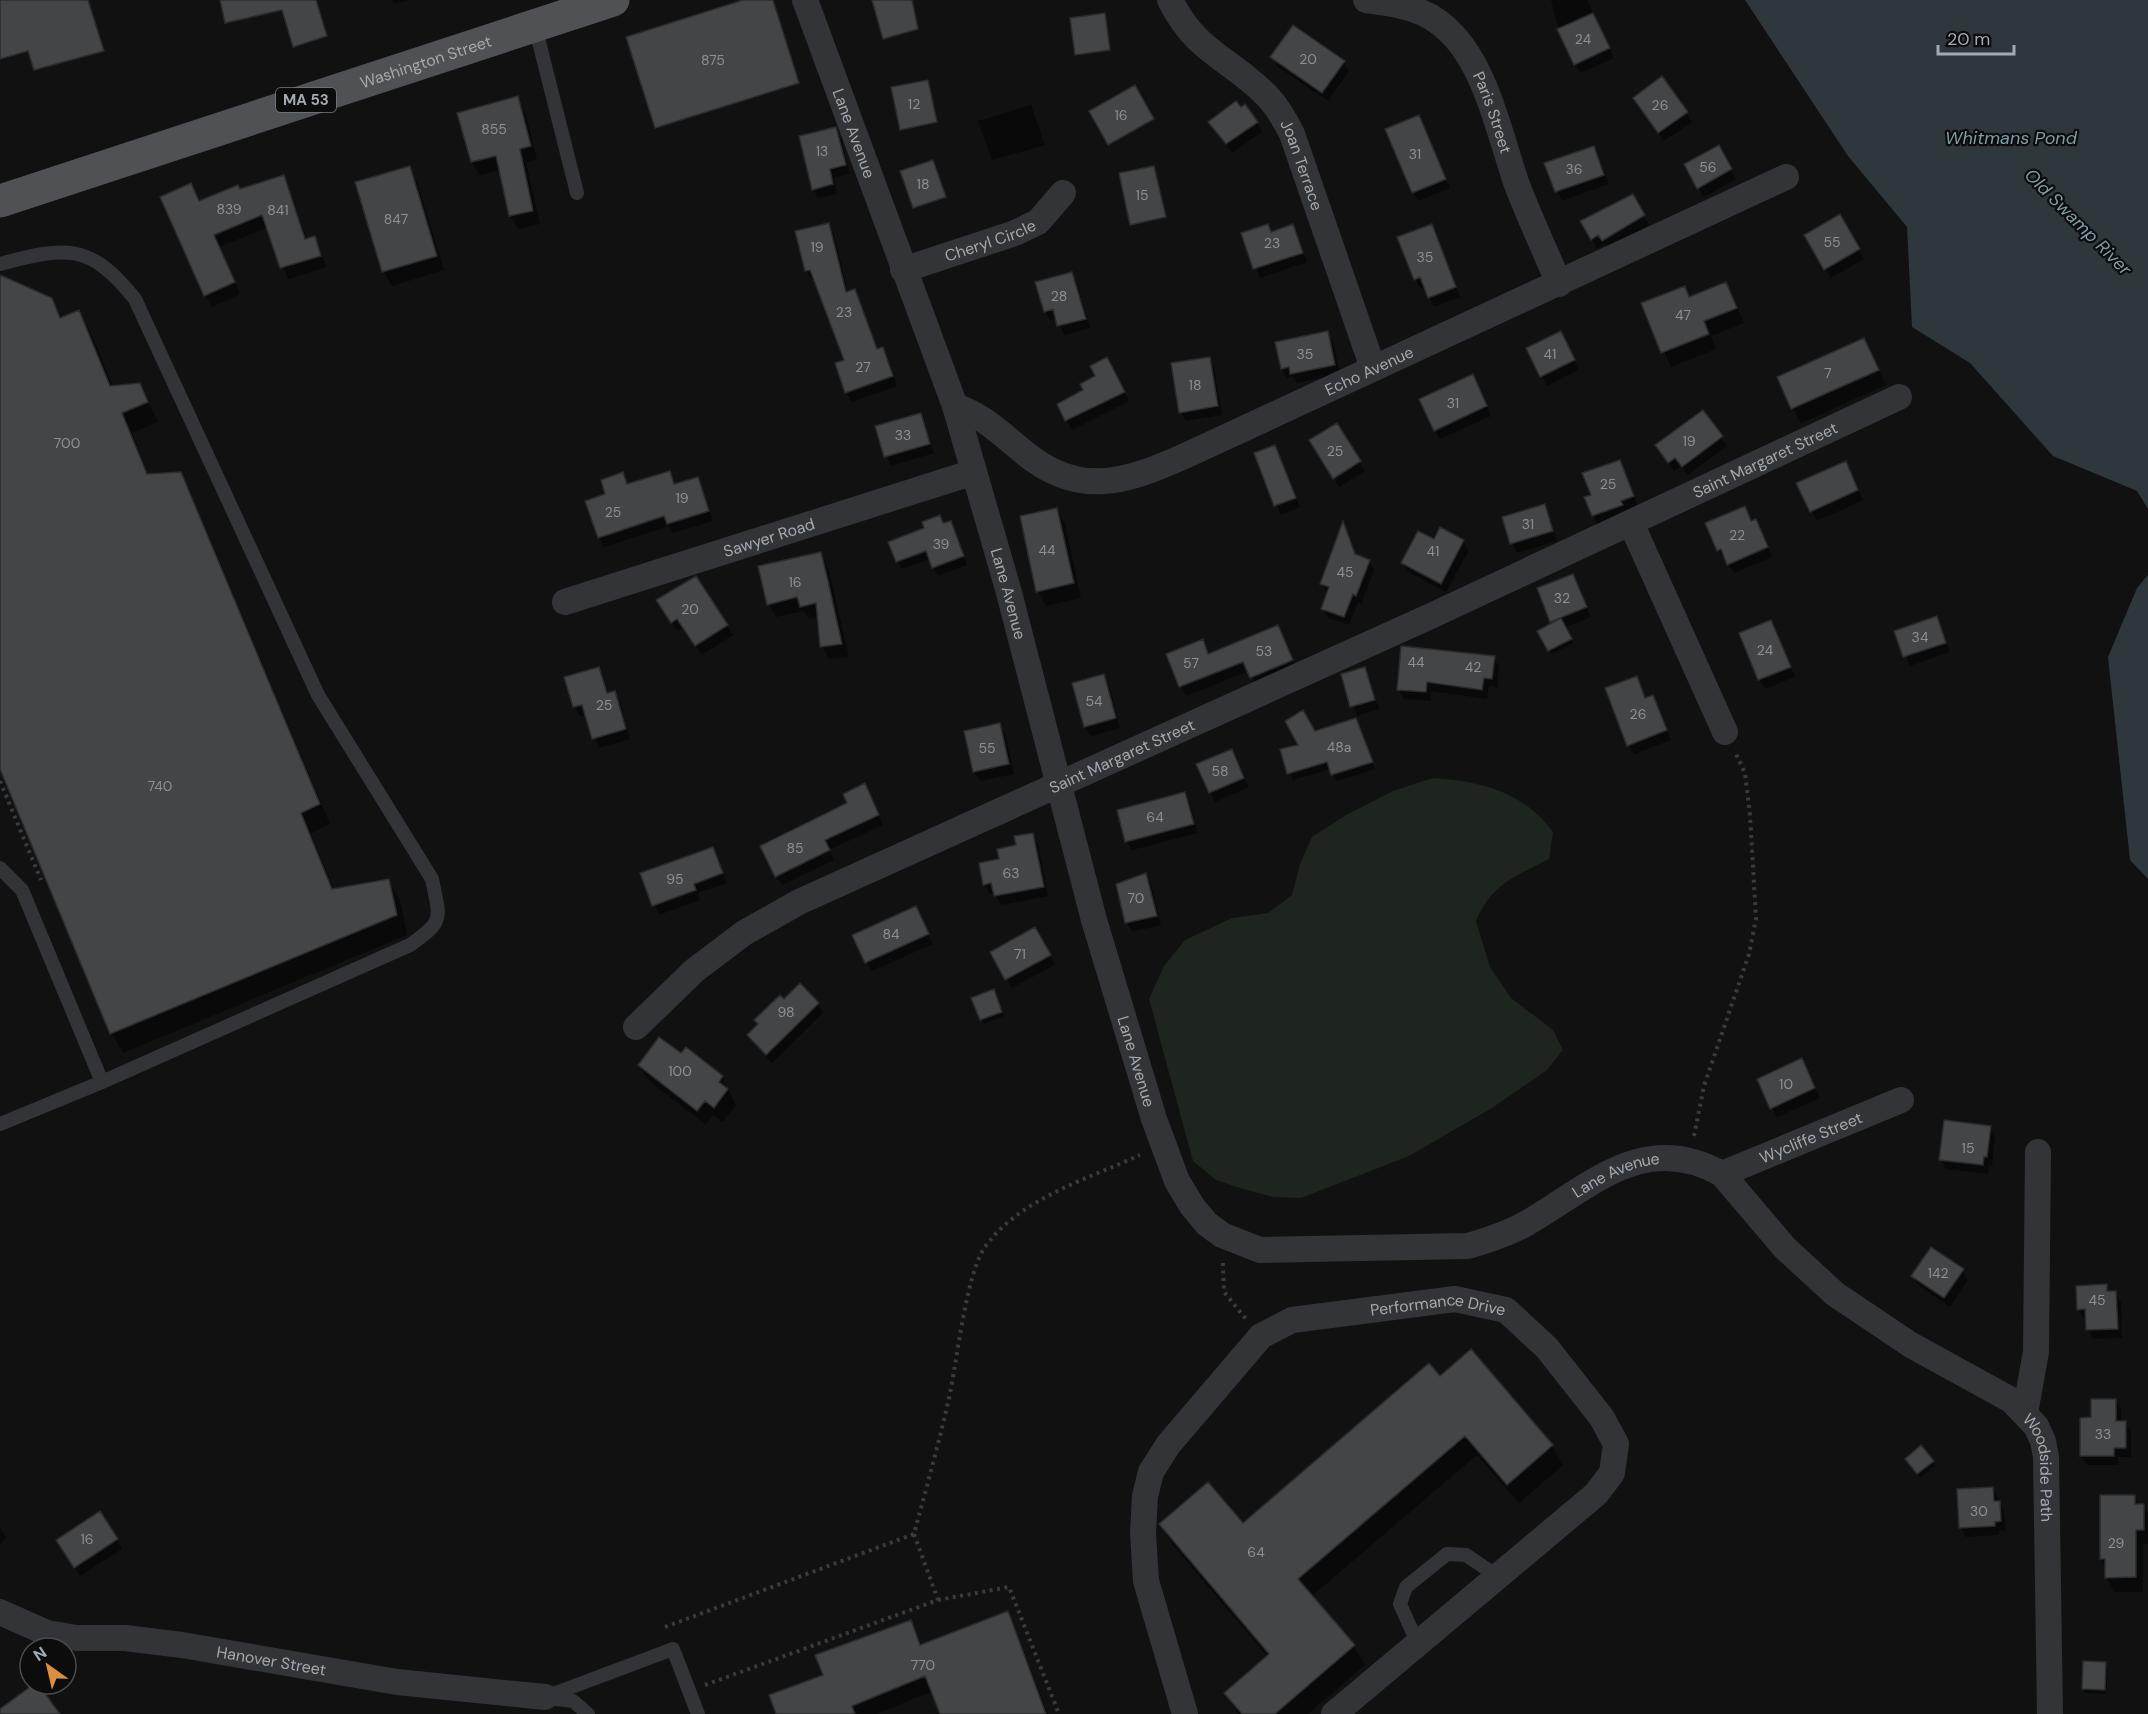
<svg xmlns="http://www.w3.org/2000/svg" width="2148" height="1714" font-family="'DM Sans',sans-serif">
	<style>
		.green { fill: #1e241e }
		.water { fill: #2e373b }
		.shadow { fill: #0007 }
		.building { fill: #434547; stroke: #2b2c2e; stroke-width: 1.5 }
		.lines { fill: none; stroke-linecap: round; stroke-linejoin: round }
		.path { stroke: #393b3e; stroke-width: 4; stroke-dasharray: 3 4.5; stroke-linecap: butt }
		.lane { stroke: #333437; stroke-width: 14 }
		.street { stroke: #333437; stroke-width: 26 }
		.primary { stroke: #4f5155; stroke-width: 33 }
		.labels { text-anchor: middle; stroke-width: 4.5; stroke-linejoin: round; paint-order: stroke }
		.number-label { font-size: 14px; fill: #8c9196 }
		.shield { fill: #0c0c0d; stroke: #767b80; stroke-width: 1.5 }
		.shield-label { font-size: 15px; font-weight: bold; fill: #a4aab1 }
		.street-label { font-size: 16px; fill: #a4aab1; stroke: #0c0c0d }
		.water-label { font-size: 18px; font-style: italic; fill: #7f9ca9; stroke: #0c0c0d }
	</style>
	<rect width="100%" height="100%" fill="#111112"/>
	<!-- green -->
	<path class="green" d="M1433 778C1481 781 1524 792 1553 832L1549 859C1514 877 1492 884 1476 921L1490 967 1511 998 1553 1030 1563 1050 1547 1070 1492 1108 1409 1156 1301 1198 1273 1197 1243 1189 1216 1180 1193 1161 1149 999 1164 966 1185 940 1232 918 1268 913 1292 895 1300 864 1312 837 1346 815 1393 791Z"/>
	<!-- water -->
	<path class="water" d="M1745 0H2148V509L2137 491 2053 456 1970 363 1912 327 1907 227 1848 156Z
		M2148 575V879L2130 860 2108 657 2137 588Z"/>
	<!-- shadow -->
	<path class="shadow" d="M392 0H409L394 4Z
		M1551 0H1587L1614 58 1580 73 1557 24Z
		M1272 57 1344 62 1349 71 1328 101 1278 67Z
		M517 98 525 112 537 159 526 162 540 224 518 229 510 216 500 170 480 175 472 162 459 114Z
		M1031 105 1045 145 992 160 978 121Z
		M1640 107 1686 113 1692 122 1664 141Z
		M1210 122 1257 123 1262 132 1232 153Z
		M1423 126 1450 188 1418 201 1413 192Z
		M835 129 841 139 850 174 834 178 837 194 818 198 813 189Z
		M1593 147 1609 184 1562 201 1546 164Z
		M1718 147 1736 179 1704 197 1686 165Z
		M409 168 417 182 444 270 392 286 384 272 357 183Z
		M283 176 289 188 307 240 314 238 327 267 288 279 268 227 219 247 240 294 212 307 205 295 199 202Z
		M1632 196 1649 225 1608 249 1605 244 1597 248 1582 222Z
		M1839 216 1864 259 1831 278 1806 236Z
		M829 224 834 234 848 293 854 291 859 300 878 350 883 348 888 358 897 386 852 402 846 392V361L815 279 812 280 806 271 797 232Z
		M1293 226 1307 262 1260 278 1243 234 1271 233Z
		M1431 226 1460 297 1434 307 1425 287 1421 289 1415 279Z
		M1072 273 1077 283 1090 328 1064 335 1057 319 1050 320 1045 311Z
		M1726 283 1744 323 1711 336 1716 349 1671 367 1643 304 1684 288 1690 298Z
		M0 284 51 299 63 319 78 312 90 331 113 387 139 384 158 422 132 433 149 476 180 474 191 493 330 824 311 833 334 890 388 881 400 900 407 935 123 1053 112 1034 0 762Z
		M1328 333 1333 342 1340 374 1297 383 1293 377 1287 378 1282 369Z
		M1864 340 1886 385 1801 423 1793 408Z
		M1565 342 1579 370 1547 386 1528 349Z
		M1209 358 1214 368 1222 415 1186 421 1181 412Z
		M1112 369 1129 401 1072 430 1059 404 1084 391Z
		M1478 385 1491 416 1440 439 1435 430Z
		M1703 412 1727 446 1688 475 1681 466 1674 471 1663 455Z
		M920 414 934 453 891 466 877 427Z
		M1337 425 1365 471 1339 487 1311 441Z
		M1275 446 1300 507 1281 515 1256 454Z
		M1619 461 1638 506 1626 510 1627 514 1598 525 1586 498 1593 496Z
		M1850 472 1863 500 1817 521 1798 483Z
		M670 473 676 485 697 478 713 521 673 533 669 526 604 547 599 538 622 474 628 485Z
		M1544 505 1557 541 1517 553 1512 543Z
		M1744 507 1752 522 1755 520 1761 530 1772 557 1734 573 1718 550 1707 524Z
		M1057 510 1065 524 1081 598 1046 606 1038 591Z
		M940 517 944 524 955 531 967 565 938 576 929 559 902 569 897 561Z
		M1343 525 1356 556 1369 561 1374 570 1361 604 1358 602 1349 625 1328 618 1323 609 1328 593 1321 584Z
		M1434 541H1463L1469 550 1446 592 1408 572 1403 563Z
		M821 553 828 567 849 657 829 659 822 646 819 617 809 619 804 611 776 617 769 604Z
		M1572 575 1591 617 1564 628 1573 643 1552 654 1539 631 1553 624 1552 621Z
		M696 578 733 635 702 655 684 627 678 631 663 610Z
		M1936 618 1950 652 1910 666 1896 632Z
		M1771 622 1795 677 1765 689 1759 679Z
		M1283 636 1297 669 1257 687 1249 671 1186 696 1168 655 1202 641 1209 655Z
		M1494 658 1499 667 1497 688 1489 686 1487 699 1431 691V701L1404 699 1398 689Z
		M599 669 609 694 614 693 620 702 630 739 599 748 587 714 580 716 574 707 566 678Z
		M1364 669 1379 709 1357 716 1343 675Z
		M1103 676 1109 685 1120 728 1091 736 1085 727Z
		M1636 678 1646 699 1653 697 1658 706 1671 740 1634 754 1629 745Z
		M1356 719 1375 769 1337 781 1331 769 1293 780 1282 750 1300 746 1314 733Z
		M1000 725 1005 734 1014 774 980 781 974 772 965 732Z
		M1231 751 1249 787 1215 802 1210 792Z
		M1185 794 1190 803 1198 833 1132 850 1127 841Z
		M869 795 883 825 829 850 834 860 782 885 776 876Z
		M1032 834 1038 844 1048 896 1001 905 995 893 990 894 984 884 1001 860Z
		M713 848 727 883 698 893 700 900 659 915 642 874Z
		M1146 875 1151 884 1161 925 1132 932 1127 923Z
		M919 915 933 944 872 971 866 962Z
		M1035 929 1055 965 1012 988 992 952Z
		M995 995 1004 1016 984 1024 973 998Z
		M784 1001 818 1004 823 1013 772 1063 749 1036Z
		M681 1056 722 1077 736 1105 723 1122 713 1115 706 1125 648 1080 639 1065Z
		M1807 1070 1820 1098 1777 1117 1772 1108Z
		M1990 1128 1995 1137 1992 1166 1989 1165 1988 1174 1946 1169 1941 1160Z
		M1963 1271 1968 1280 1950 1307 1918 1285 1913 1276Z
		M2106 1286 2110 1293H2116L2121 1302 2122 1338 2093 1339 2088 1330 2087 1319H2084L2078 1309Z
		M1471 1351 1552 1446 1563 1465 1519 1503 1477 1455 1311 1597 1353 1646 1365 1665 1308 1714H1238L1226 1693 1268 1657 1172 1544 1160 1524 1243 1525 1440 1378Z
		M2115 1400 2121 1410V1422H2125L2131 1432V1457H2118V1465H2087L2081 1456 2092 1419Z
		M1921 1447 1935 1466 1920 1478 1909 1463Z
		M1993 1488 2004 1512 2006 1530 1999 1531V1535L1966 1537 1961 1528Z
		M2101 1497H2134L2148 1513V1544H2143V1592H2114L2106 1577V1568L2101 1559Z
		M0 1527 6 1537 0 1545Z
		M117 1540 122 1549 80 1576 63 1550Z
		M1007 1613 1015 1628 1048 1714H942L933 1691 876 1714H778L825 1676 910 1621 922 1645Z
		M2105 1664 2108 1668 2106 1694 2086 1693 2083 1689Z"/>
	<!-- building -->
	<path class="building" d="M0 0H88L104 51 34 70 28 51 0 59Z
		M220 0H316L327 36 293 47 282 10 225 23Z
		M743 0H773L799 83 655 128 626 37Z
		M872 0H912L918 29 883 39Z
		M1105 13 1110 50 1075 55 1070 18Z
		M1593 13 1610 48 1574 65 1557 29Z
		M1293 25 1345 61 1322 93 1270 57Z
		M1662 76 1688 112 1658 133 1633 98Z
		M928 80 937 122 900 130 891 87Z
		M1135 85 1154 119 1108 145 1089 111Z
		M518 96 531 146 520 149 533 211 509 216 496 156 471 162 457 113Z
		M1236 101 1241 107 1245 104 1258 122 1226 144 1208 122Z
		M1419 115 1446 179 1412 193 1385 129Z
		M836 127 846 165 830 169 833 184 812 190 799 136Z
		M1719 145 1732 169 1697 189 1684 164Z
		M1594 146 1604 175 1555 192 1544 163Z
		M933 160 946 197 913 208 900 171Z
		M410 166 437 256 382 272 355 182Z
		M1154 166 1166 217 1130 225 1119 173Z
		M284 175 305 239 315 236 321 256 280 268 262 215 214 235 235 282 204 296 160 197 191 183 199 201 238 185 240 189Z
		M1633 194 1645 215 1602 241 1598 235 1591 240 1580 221Z
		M1840 214 1860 249 1824 270 1804 235Z
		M829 223 846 292 855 289 877 349 883 347 893 376 845 393 835 363 844 360 810 270 805 271 795 231Z
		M1268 224 1271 232 1293 224 1303 253 1253 269 1241 233Z
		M1432 224 1456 287 1428 298 1420 277 1414 280 1397 237Z
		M1072 272 1086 319 1057 326 1053 309 1044 312 1035 282Z
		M0 275 52 298 60 318 79 310 110 386 140 383 148 402 122 413 147 474 181 472 320 804 301 813 332 889 389 879 397 915 110 1034 0 769Z
		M1726 282 1737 308 1704 321 1709 334 1661 353 1641 303 1685 286 1689 297Z
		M1328 331 1335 365 1290 374 1289 367 1281 369 1275 342Z
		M1561 331 1575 360 1540 377 1526 348Z
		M1864 338 1879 370 1791 409 1777 377Z
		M1107 357 1125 392 1065 421 1057 404 1083 390 1080 384 1095 376 1090 366Z
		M1210 357 1218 406 1179 413 1171 363Z
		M1473 374 1487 406 1434 431 1419 399Z
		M1703 410 1723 436 1682 467 1675 458 1668 463 1655 445Z
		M921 413 930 444 884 457 875 426Z
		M1337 423 1361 461 1333 479 1309 440Z
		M1275 445 1296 498 1274 506 1254 453Z
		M1620 460 1634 496 1621 501 1623 505 1592 516 1584 497 1591 495 1582 473Z
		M1846 461 1858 490 1810 512 1796 483Z
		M670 471 674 484 698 477 709 511 667 524 664 516 598 538 585 501 605 494 601 480 623 472 627 484Z
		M1545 504 1553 531 1510 544 1502 517Z
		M1745 506 1751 521 1756 519 1768 547 1727 565 1721 549 1717 551 1705 523Z
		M1057 508 1074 583 1036 592 1020 516Z
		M940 515 943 523 951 521 964 556 932 568 926 551 896 562 888 542 924 528 922 522Z
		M1343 521 1355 554 1370 560 1356 596 1353 594 1344 617 1321 609 1329 587 1320 584Z
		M1440 527 1464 540 1441 584 1401 563 1418 531 1434 539Z
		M821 552 828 581 842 644 820 647 816 603 800 607 797 597 767 605 758 566Z
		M1573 574 1587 607 1550 622 1537 588Z
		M696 576 728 625 695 646 677 619 671 623 656 600Z
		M1937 616 1946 643 1903 657 1894 631Z
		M1561 618 1572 639 1548 651 1537 631Z
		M1771 620 1791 667 1758 680 1739 633Z
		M1278 625 1293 660 1250 678 1243 662 1179 687 1166 654 1203 639 1208 654Z
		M1401 646 1495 656 1492 679 1484 678 1482 690 1427 682 1426 692 1397 690Z
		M599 667 607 693 615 691 626 729 592 739 582 705 573 707 564 677Z
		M1365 667 1375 700 1350 707 1341 674Z
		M1104 674 1116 718 1084 727 1072 683Z
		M1637 676 1645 698 1653 695 1667 730 1627 746 1605 688Z
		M1303 710 1315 731 1356 718 1373 762 1331 775 1327 762 1287 774 1280 749 1298 745 1285 721Z
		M1000 723 1009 764 973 772 964 731Z
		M1232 749 1244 778 1209 793 1196 764Z
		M865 783 879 815 825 840 830 850 775 877 760 846 847 803 843 794Z
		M1185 792 1194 824 1125 842 1117 810Z
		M1033 833 1044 887 994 896 991 883 983 885 979 863 999 859 997 849 1016 845 1014 836Z
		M713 847 723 873 694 884 696 890 652 906 640 873Z
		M1146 873 1157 916 1125 923 1116 884Z
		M916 906 929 934 865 963 852 935Z
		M1035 927 1051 955 1005 980 990 952Z
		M800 983 819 1003 766 1055 747 1035 758 1024 754 1020 780 995 784 999Z
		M994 989 1002 1012 980 1020 971 998Z
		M659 1037 681 1053 686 1047 723 1076 719 1082 728 1089 714 1108 705 1101 697 1111 638 1065Z
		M1802 1058 1815 1088 1770 1109 1757 1079Z
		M1944 1120 1991 1126 1987 1157H1984L1983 1165 1939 1160Z
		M1931 1247 1964 1269 1944 1298 1911 1276Z
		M2107 1284V1291H2116L2118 1329 2086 1330 2085 1309 2077 1310 2076 1286Z
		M1471 1349 1553 1445 1507 1485 1465 1436 1298 1579 1355 1645 1275 1714H1242L1224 1693 1269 1654 1159 1524 1208 1482 1243 1523 1429 1363 1440 1376Z
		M2091 1399H2116V1421H2126V1448H2114V1456H2080V1418L2091 1417Z
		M1921 1445 1934 1461 1917 1474 1905 1459Z
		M1993 1487 1994 1501H2000L2001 1521 1995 1522V1526L1959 1528 1957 1489Z
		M2100 1495H2135V1504H2144V1530H2136V1577L2105 1578V1559H2100Z
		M100 1511 118 1539 74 1568 56 1540Z
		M1008 1611 1046 1714H940L925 1676 852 1706 855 1714H776L769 1695 823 1675 815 1655 911 1620 920 1645Z
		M2083 1661 2106 1662 2105 1690 2082 1689Z
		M34 1684H38L60 1714H0V1709Z"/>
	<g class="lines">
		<!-- path -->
		<path class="path" d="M0 781 41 880
			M1694 1136 1704 1086 1749 954 1756 919 1750 815 1745 773 1736 754
			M1223 1263 1224 1292 1246 1319
			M938 1600 1009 1587 1059 1714
			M665 1627 914 1534C926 1489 939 1443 949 1398 957 1362 966 1274 985 1247 1020 1198 1088 1179 1140 1155
			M705 1685 938 1600 914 1534"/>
		<!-- lane -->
		<path class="lane" d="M535 26 577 193
			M0 264C67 246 90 243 135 299L318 695 432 879C440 920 445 920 410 945L102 1082 0 1124
			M0 868 22 890 102 1082
			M1417 1642 1400 1604 1406 1587 1447 1554 1466 1555 1497 1576
			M545 1697 673 1649 698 1714
			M547 1698 573 1701 588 1714"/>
		<!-- street -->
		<g class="street">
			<path id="s1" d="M805 0 955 406 1008 589 1094 920 1154 1119 1177 1181 1192 1206 1207 1224 1222 1235 1260 1250 1468 1246C1489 1240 1508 1234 1527 1223 1591 1186 1644 1130 1722 1174L1785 1248 1835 1294 1911 1345 2011 1400 2036 1426 2043 1441 2046 1457 2050 1714"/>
			<path id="s2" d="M1170 0C1197 54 1229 57 1267 96 1278 107 1285 120 1292 134L1373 368"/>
			<path id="s3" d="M1366 0C1398 4 1427 8 1450 32 1486 67 1500 135 1516 182 1529 217 1545 250 1559 284"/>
			<path id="s4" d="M903 270 1015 233 1038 222 1063 193"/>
			<path id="s5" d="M955 406C982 415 998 431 1020 449 1077 499 1125 483 1187 455L1786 177"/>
			<path d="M1631 523 1725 732"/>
			<path id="s6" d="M565 602 974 472"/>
			<path id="s7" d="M636 1027 695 970 744 933 799 902 1433 615 1899 397"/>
			<path id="s8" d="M1722 1174 1901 1100"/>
			<path d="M2025 1413 2036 1352 2038 1152"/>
			<path id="s9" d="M0 1612 47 1633 77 1638H125L182 1645 397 1682 545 1697"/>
			<path id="s10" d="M1185 1714 1146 1581 1143 1533 1145 1496 1151 1472 1168 1445 1261 1336 1292 1320 1455 1299 1506 1310 1547 1348 1602 1418 1616 1444 1612 1473 1596 1494 1334 1714"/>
		</g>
		<!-- primary -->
		<path class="primary" id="s11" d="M0 201 613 0"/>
	</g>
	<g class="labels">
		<!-- number labels -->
		<g class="number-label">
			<text x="1583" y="44">24</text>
			<text x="1308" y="64">20</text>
			<text x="713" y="65">875</text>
			<text x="914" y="109">12</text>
			<text x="1660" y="110">26</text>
			<text x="1121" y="120">16</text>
			<text x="494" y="134">855</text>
			<text x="822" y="156">13</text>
			<text x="1415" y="159">31</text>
			<text x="1708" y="172">56</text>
			<text x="1574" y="174">36</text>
			<text x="923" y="189">18</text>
			<text x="1142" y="200">15</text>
			<text x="229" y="214">839</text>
			<text x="278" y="215">841</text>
			<text x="396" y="224">847</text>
			<text x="1832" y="247">55</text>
			<text x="1272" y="248">23</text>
			<text x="817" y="252">19</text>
			<text x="1425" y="262">35</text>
			<text x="1059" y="301">28</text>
			<text x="844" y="317">23</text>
			<text x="1683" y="320">47</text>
			<text x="1305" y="359">35</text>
			<text x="1550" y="359">41</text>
			<text x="863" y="372">27</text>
			<text x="1828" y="378">7</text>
			<text x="1195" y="390">18</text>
			<text x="1453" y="408">31</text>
			<text x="903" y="440">33</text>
			<text x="1689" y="446">19</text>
			<text x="67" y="448">700</text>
			<text x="1335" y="456">25</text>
			<text x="1608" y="489">25</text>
			<text x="682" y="503">19</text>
			<text x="613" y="517">25</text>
			<text x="1528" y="529">31</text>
			<text x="1737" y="540">22</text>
			<text x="941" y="549">39</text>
			<text x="1047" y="555">44</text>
			<text x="1433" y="556">41</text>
			<text x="1345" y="577">45</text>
			<text x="795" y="587">16</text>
			<text x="1562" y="603">32</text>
			<text x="690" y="614">20</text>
			<text x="1920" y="642">34</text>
			<text x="1765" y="655">24</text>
			<text x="1264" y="656">53</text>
			<text x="1416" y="667">44</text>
			<text x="1191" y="668">57</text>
			<text x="1473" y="672">42</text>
			<text x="1094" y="706">54</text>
			<text x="604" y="710">25</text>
			<text x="1638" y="719">26</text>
			<text x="1339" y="752">48a</text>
			<text x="987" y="753">55</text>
			<text x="1220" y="776">58</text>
			<text x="160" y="791">740</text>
			<text x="1155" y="822">64</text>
			<text x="795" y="853">85</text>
			<text x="1011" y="878">63</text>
			<text x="675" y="884">95</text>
			<text x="1136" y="903">70</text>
			<text x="891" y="939">84</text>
			<text x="1020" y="959">71</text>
			<text x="786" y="1017">98</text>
			<text x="680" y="1076">100</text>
			<text x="1786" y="1089">10</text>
			<text x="1968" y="1153">15</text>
			<text x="1938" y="1278">142</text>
			<text x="2097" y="1305">45</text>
			<text x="2103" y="1439">33</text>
			<text x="1979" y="1516">30</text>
			<text x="87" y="1544">16</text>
			<text x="2116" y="1548">29</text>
			<text x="1256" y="1557">64</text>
			<text x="923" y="1670">770</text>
		</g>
		<!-- shield labels -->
		<rect class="shield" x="276" y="88" width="60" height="24" rx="4.5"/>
		<g class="shield-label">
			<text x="306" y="105">MA 53</text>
		</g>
		<!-- street labels -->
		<g class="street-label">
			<text dy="6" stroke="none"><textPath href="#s11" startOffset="448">Washington Street</textPath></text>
			<text dy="6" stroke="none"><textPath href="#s3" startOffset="184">Paris Street</textPath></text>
			<text dy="6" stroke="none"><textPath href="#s1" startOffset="142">Lane Avenue</textPath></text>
			<text dy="6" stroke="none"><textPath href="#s2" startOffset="216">Joan Terrace</textPath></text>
			<text dy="6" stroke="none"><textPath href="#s4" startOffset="92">Cheryl Circle</textPath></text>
			<text dy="6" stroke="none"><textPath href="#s5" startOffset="459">Echo Avenue</textPath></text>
			<text dy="6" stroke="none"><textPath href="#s7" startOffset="1269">Saint Margaret Street</textPath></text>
			<text dy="6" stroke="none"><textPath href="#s6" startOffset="214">Sawyer Road</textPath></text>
			<text dy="6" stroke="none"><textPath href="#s1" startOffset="628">Lane Avenue</textPath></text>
			<text dy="6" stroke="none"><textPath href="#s7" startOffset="561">Saint Margaret Street</textPath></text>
			<text dy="6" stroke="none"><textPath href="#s1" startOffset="1113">Lane Avenue</textPath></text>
			<text dy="6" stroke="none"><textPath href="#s8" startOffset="96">Wycliffe Street</textPath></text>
			<text dy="6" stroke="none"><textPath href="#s1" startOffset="1725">Lane Avenue</textPath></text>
			<text dy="6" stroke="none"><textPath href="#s10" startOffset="606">Performance Drive</textPath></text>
			<text dy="6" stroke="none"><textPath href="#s1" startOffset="2286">Woodside Path</textPath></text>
			<text dy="6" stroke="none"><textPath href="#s9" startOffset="278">Hanover Street</textPath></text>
		</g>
		<!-- water labels -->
		<g class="water-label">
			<text x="2011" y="144">Whitmans Pond</text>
			<text transform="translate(2078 222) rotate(45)" y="6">Old Swamp River</text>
		</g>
	</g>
	<!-- north arrow -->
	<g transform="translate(48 1666) rotate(326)"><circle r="28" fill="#0c0c0d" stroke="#494b4f" stroke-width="1.5"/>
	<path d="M0-4.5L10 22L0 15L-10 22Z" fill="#da8f42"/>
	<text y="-9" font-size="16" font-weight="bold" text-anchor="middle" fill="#a4aab1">N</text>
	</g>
	<!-- scale -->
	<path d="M1938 45v9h76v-9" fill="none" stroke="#a4aab1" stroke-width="3"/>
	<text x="1947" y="45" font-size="18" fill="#a4aab1" stroke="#0c0c0d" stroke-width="4.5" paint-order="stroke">20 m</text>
</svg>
